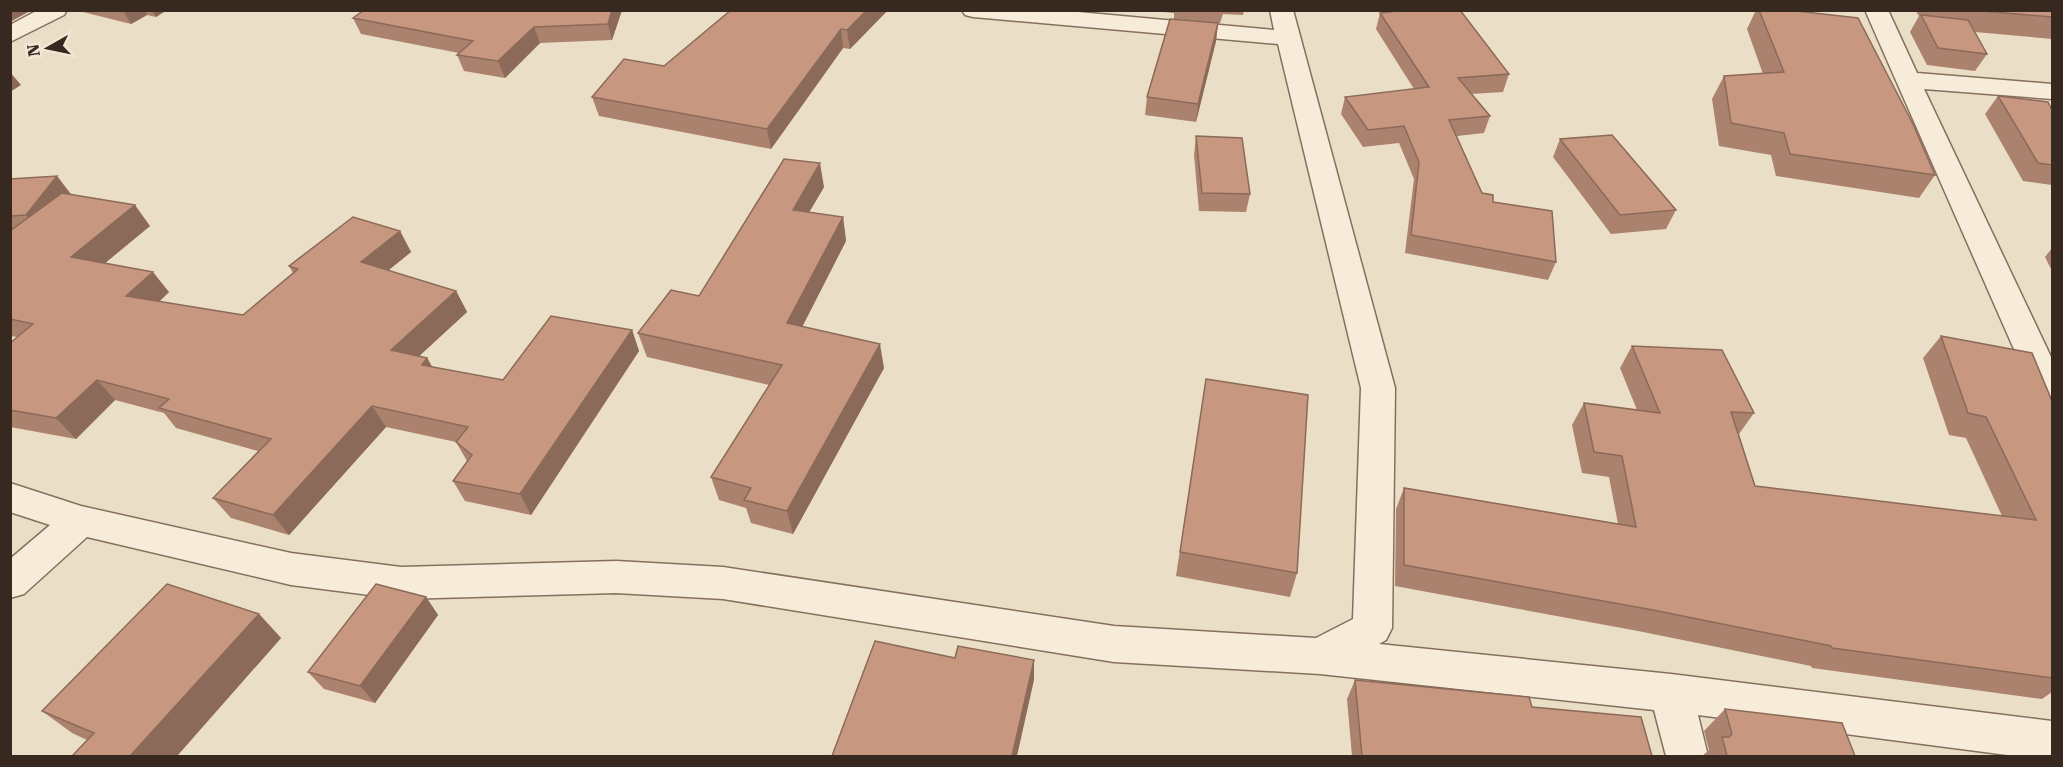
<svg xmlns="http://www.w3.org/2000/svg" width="2063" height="767" font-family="'Roboto Serif',serif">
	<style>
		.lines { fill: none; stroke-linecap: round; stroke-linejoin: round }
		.street-casing { stroke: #86705d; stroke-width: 3 }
		.street { fill: #f7ecd9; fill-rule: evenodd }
		.wall { fill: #ab826d }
		.shaded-wall { fill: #8b6a59 }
		.building { fill: #c7977f; stroke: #8b6a59; stroke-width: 1.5 }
	</style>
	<rect width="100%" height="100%" fill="#ebdec6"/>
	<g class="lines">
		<!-- street casing -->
		<g class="street-casing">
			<path id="street" d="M38 10H67L64 15 10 42V25Z
				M962 10H1056L1274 30 1270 10H1293L1395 388 1392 628 1386 640 1379 644 1671 674 2052 721V756H2015L1698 715 1708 756H1666L1654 710 1320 674 1114 662 723 599 616 593 401 599 291 585 87 537 24 594 10 598V559L50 525 10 512V483L81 506 291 553 401 567 616 561 723 567 1114 626 1316 638 1353 619 1361 388 1278 44 973 17 965 15Z
				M1865 10H1888L1917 73 2052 84V99L1924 89 2052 359V398L2040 395 2013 347Z"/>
		</g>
		<!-- street -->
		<use href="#street" class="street"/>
	</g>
	<!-- wall -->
	<path class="wall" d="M75 10H167L156 17 147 15 131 24Z
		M622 10 612 40 540 43 505 78 464 71 457 55 459 53 361 34 353 18Z
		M731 10H888L850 49 843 48 771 149 599 116 592 97 664 66Z
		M1163 10H1244L1243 15 1223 14 1220 23 1174 19V13L1163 12Z
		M1756 10H1788L1935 175 1919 198 1776 176 1771 155 1719 146 1712 99 1724 76 1763 74 1747 29Z
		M1915 10H2052V39L1975 32 1987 54 1975 71 1927 65 1910 32 1919 16Z
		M1380 13 1509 74 1503 92 1471 94 1490 116 1484 133 1457 136 1482 193 1556 262 1548 280 1405 253 1414 179 1399 143 1363 147 1341 114 1345 97 1414 89 1376 29Z
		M1218 23 1216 41 1196 122 1145 115 1147 97Z
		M1998 96 2052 110V185L2023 181 1985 114Z
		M1196 136 1250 194 1246 212 1199 211 1194 155Z
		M1560 139 1676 210 1666 229 1611 234 1553 157Z
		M57 176 71 194 150 226 105 263 169 292 159 302 243 315 293 273 289 266 400 231 411 252 388 270 456 291 467 312 419 356 427 358 432 367 503 380 632 330 639 351 531 515 465 501 453 481 467 461 456 442 386 427 289 535 231 518 213 498 258 451 176 428 164 413 115 400 76 439 10 427V343L18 337 10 336V179Z
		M824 187 809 212 843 217 846 241 802 326 884 368 793 534 751 523 746 508 719 500 711 477 769 385 647 357 638 333 699 296Z
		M2052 248V271L2045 257Z
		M1941 336 2052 401V692L2042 699 1812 668 1811 666 1638 631 1395 586 1396 509 1404 488 1618 524 1609 477 1582 473 1572 425 1584 403 1637 410 1620 368 1632 346 1754 413 1739 434 1755 486 2002 516 1966 438 1949 435 1923 358Z
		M1206 379 1297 573 1290 597 1176 576Z
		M426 597 438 615 375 703 324 689 308 672Z
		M259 614 281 638 177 756H75L73 755 87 740 72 733 42 711Z
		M1355 680 1532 707 1652 756H1352L1347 699Z
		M1725 709 1855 756H1702L1709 750 1704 731Z"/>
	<!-- shaded-wall -->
	<path class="shaded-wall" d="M10 10H32L10 22Z
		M123 10H145L147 15 131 24Z
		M152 10H167L156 17Z
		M612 10H622L612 40 608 24Z
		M867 10H888L850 49 847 30Z
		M1218 23 1216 41 1196 122 1198 104Z
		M534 27 540 43 505 78 498 61Z
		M841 29 843 48 771 149 767 129Z
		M10 72 21 85 10 92Z
		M820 163 824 187 797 233 793 210Z
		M57 176 71 195 41 233 26 215Z
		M135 205 150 226 87 278 71 257Z
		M843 217 846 241 792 347 787 323Z
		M400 231 411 252 373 283 361 262Z
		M153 272 169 292 142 317 126 296Z
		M456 291 467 312 403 371 391 350Z
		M632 330 639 351 531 515 520 494Z
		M880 344 884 368 793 534 787 511Z
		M427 358 439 378 422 365Z
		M97 380 115 400 76 439 56 418Z
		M372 406 386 427 289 535 273 515Z
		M426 597 438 615 375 703 360 686Z
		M259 614 281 638 177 756H130Z
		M1034 660V680L1017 756H1012Z"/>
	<!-- building -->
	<path class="building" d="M364 10H612L608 24 534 27 498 61 457 55 473 41 353 18Z
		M731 10H867L847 30 841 29 767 129 592 97 624 59 664 66Z
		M1405 10H1460L1509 74 1458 78 1490 116 1449 120 1482 193 1493 195V202L1552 211 1556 262 1411 235 1419 162 1404 126 1368 130 1345 97 1429 87 1380 13Z
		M1759 10H1788L1858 18 1913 124 1935 175 1790 154 1784 133 1731 123 1724 76 1784 72Z
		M1971 10H2052V17Z
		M1921 15 1968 20 1987 54 1938 48Z
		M1170 19 1218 23 1198 104 1147 97Z
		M1998 96 2048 102 2052 110V165L2038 163Z
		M1612 135 1676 210 1620 215 1560 139Z
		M1196 136 1242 138 1250 194 1202 193Z
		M784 159 820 163 793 210 843 217 787 323 880 344 787 511 744 500 751 488 711 477 782 365 638 333 671 290 699 296Z
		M57 176 26 215 10 216V179Z
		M62 193 135 205 71 257 153 272 126 296 243 315 298 269 289 266 353 217 400 231 361 262 456 291 391 350 427 358 422 365 503 380 551 316 632 330 520 494 453 481 472 455 456 442 468 427 372 406 273 515 213 498 271 439 159 408 169 399 97 380 56 418 10 410V343L33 324 10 319V231Z
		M1941 336 2032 353 2052 401V678L1832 648 1831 646 1653 610 1404 565V488L1636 527 1622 456 1594 452 1584 403 1660 413 1632 346 1722 350 1754 413 1731 412 1755 486 2036 520 1986 417 1968 413Z
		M1206 379 1308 395 1297 573 1180 552Z
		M167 584 259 614 130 756H77L73 755 94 733 42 711Z
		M376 584 426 597 360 686 308 672Z
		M875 641 955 658 958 646 1034 660 1012 756H832Z
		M1355 680 1529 697 1532 707 1641 717 1652 756H1362Z
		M1725 709 1842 723 1855 756H1727L1722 737H1729L1732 734Z"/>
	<!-- border -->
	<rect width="2063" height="767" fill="none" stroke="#372920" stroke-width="24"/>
	<!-- north arrow -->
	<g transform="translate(48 48) rotate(261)" stroke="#f3e8d5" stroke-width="4.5" paint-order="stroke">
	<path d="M0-4.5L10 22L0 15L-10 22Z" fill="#372920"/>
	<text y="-9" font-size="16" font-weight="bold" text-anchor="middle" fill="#372920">N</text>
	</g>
</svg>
